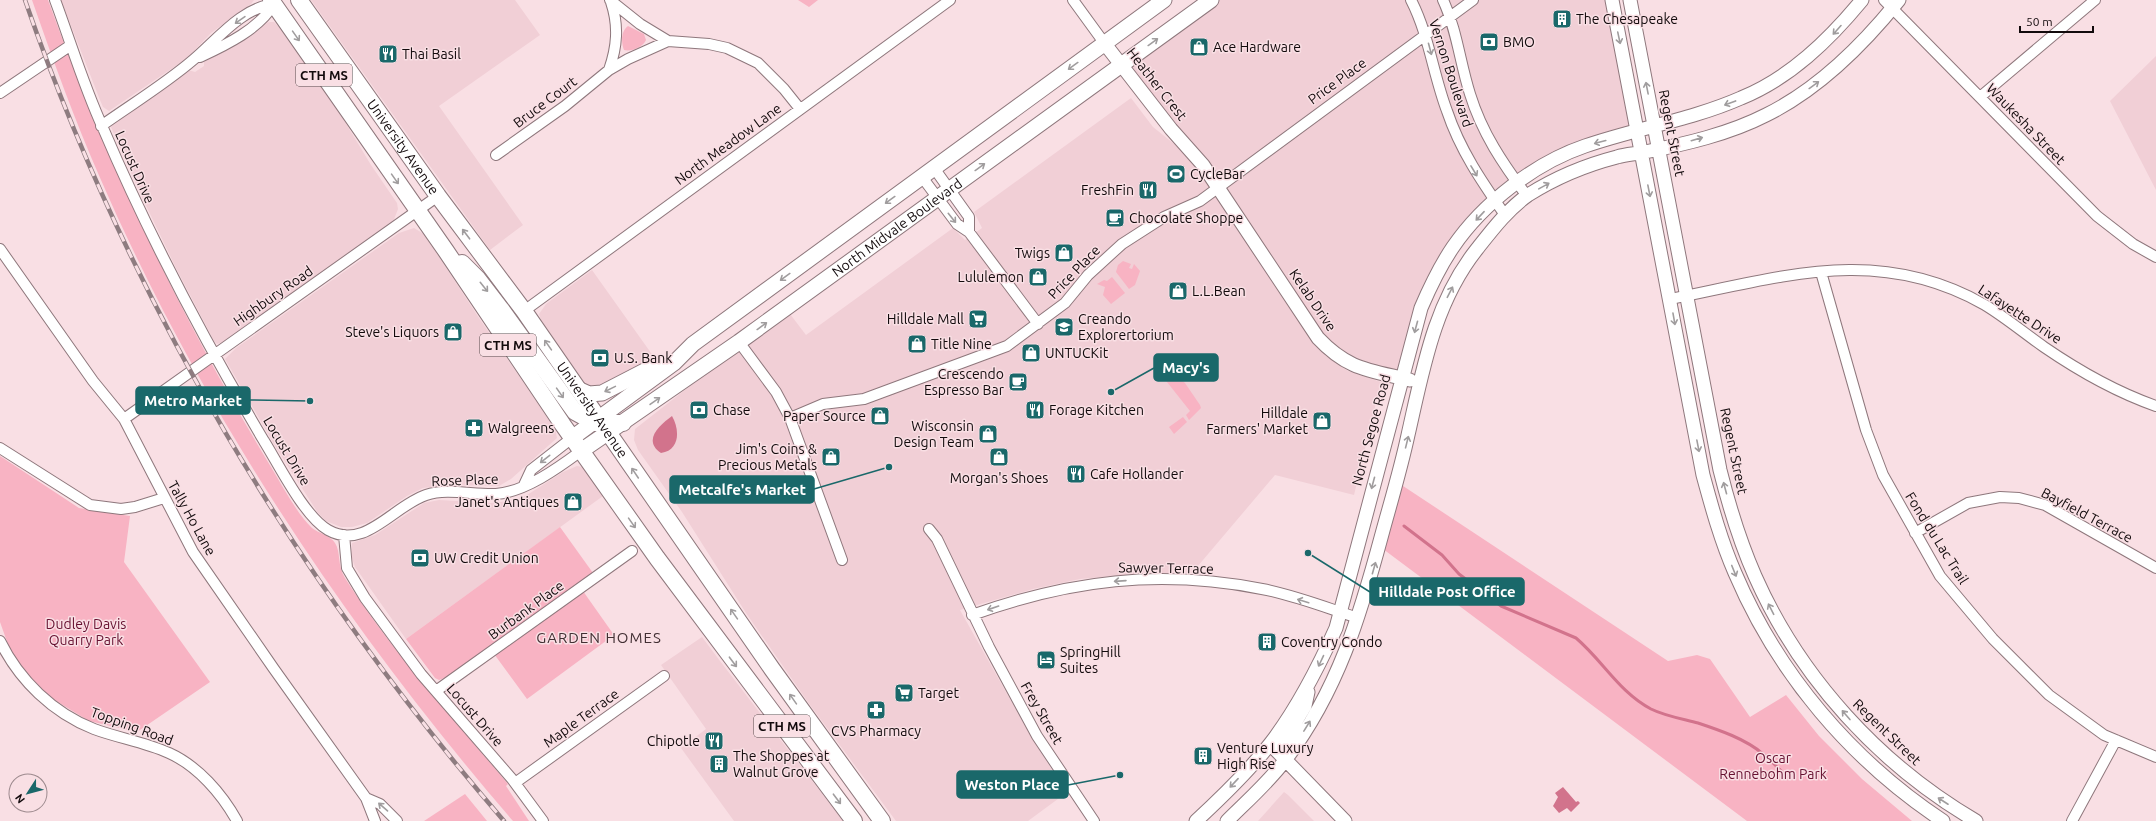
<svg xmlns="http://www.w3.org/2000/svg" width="2156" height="821" font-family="Ubuntu,sans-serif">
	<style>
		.built { fill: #f1cfd6 }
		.green { fill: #f8b3c3 }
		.water { fill: #d2738c }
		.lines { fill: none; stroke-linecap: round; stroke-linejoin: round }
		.stream { stroke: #d2738c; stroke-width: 3 }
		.minor-casing { stroke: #8e777c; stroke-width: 12 }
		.tertiary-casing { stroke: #8e777c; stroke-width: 15 }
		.secondary-casing { stroke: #8e777c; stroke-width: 17 }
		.primary-casing { stroke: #8e777c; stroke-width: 18 }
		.minor { stroke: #fff; stroke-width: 10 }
		.tertiary { stroke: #fff; stroke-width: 13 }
		.secondary { stroke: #fff; stroke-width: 15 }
		.primary { stroke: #fff; stroke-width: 16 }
		.rail-casing { stroke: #8e7c80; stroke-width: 4.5 }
		.rail { stroke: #f9dfe4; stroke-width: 3; stroke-dasharray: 9; stroke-linecap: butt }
		.oneway { stroke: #a09d9e }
		.labels { text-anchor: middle; stroke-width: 3; stroke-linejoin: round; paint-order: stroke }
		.shield { fill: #f9dfe4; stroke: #574a4d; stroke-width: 1 }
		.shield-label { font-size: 13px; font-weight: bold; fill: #120a0c }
		.poi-label { font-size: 14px; fill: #120a0c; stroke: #f9dfe4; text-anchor: start }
		.street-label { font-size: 14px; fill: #120a0c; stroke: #f9dfe4 }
		.park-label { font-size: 14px; fill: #671131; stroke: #f9dfe4 }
		.neighbourhood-label { font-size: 15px; letter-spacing: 1px; fill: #422f33; stroke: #f9dfe4 }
		.leader { fill: none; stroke: #1a686a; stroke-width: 1.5 }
		.callout-dot { fill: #1a686a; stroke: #f9dfe4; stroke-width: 1.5 }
		.callout { fill: #1a686a; stroke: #1a686a; stroke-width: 1.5 }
		.callout-label { font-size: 15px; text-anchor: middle; font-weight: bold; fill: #fff }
	</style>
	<rect width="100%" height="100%" fill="#f9dfe4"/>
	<!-- built -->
	<path class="built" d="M61 0H254L251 4 211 33 186 59 109 111 103 107 100 100Z
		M311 0H515L540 35 439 106 523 225 490 250Z
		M1211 0H1612L1638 132 1586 145 1504 192 1434 278 1402 378 1338 357 1229 204 1122 65Z
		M270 22H274L279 27 342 117 371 165 397 203 398 209 393 222 223 342 217 344 214 341 176 268 139 191 111 127 114 122 188 70 195 72 204 66V60L225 51 264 23Z
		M2156 56V190L2110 101Z
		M1131 98 1153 127 1183 151 1195 164 1290 309 1326 356 1348 371 1381 382 1354 495 1275 475 1192 573H1146L1080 579 1033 589 960 610 1025 726 1066 793 1028 821H896L810 705 746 613 682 512 638 450 634 440 635 429 704 375 790 314 806 335 953 228 965 240 982 228 974 212Z
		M414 228 424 234 479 318 555 428 557 438 511 479 499 486 447 485 423 488 407 496 367 523 352 527H341L326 521 318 513 275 446 225 359 236 348 399 233Z
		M592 270 656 360 596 389 585 384 541 320 539 314 546 304Z
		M577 466 583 467 603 496 406 639 355 567 351 555 352 543 375 535 424 503 439 500 491 503 509 501 527 495 563 472Z
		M702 637 720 661 843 821H734L681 748 706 729 661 665Z
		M1284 792 1288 795 1314 821H1258Z"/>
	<!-- green -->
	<path class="green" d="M32 0H48C107 163 181 318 271 467 282 485 297 514 312 528 318 533 331 536 335 543 341 552 337 565 345 578 392 652 452 717 508 784L506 786 529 821H513C348 630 202 412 101 180 75 121 53 60 32 0Z
		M798 0H818L809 7Z
		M628 26 644 34 646 40C643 47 631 52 624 50 621 42 621 31 628 26Z
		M1123 261 1131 264 1129 268 1132 269 1134 264 1140 271 1135 285 1129 289 1116 272 1118 265Z
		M1112 277 1125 293 1111 304 1103 295 1105 287 1097 284 1104 280 1107 281Z
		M1171 371 1185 383 1200 405 1201 408 1189 420 1186 415 1190 411 1163 377Z
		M1183 417 1187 422 1174 434 1169 427Z
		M0 456 79 508 130 516 124 562 210 682 137 732 89 721 48 696 19 665 10 650 0 622Z
		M1397 482 1668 661 1697 655 1710 659 1750 717 1786 695 1819 736 1862 779 1912 821H1747L1379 546Z
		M560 527 593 573 578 584 614 635 527 699 489 647 447 677 439 680 435 678 406 639Z
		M465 794 487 821H424Z"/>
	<!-- water -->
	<path class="water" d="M672 416C680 430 680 450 661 453 642 440 660 425 672 416Z
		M1563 787 1576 802 1578 801 1580 803 1571 812 1567 808 1559 813 1553 806 1558 797 1555 793Z"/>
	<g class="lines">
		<!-- stream -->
		<path class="stream" d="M1404 526 1442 555 1459 574 1501 606 1576 638C1603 661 1619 692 1651 709 1665 716 1683 719 1698 723 1719 730 1746 739 1763 754 1771 760 1778 768 1785 775"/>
		<!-- minor casing -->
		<g class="minor-casing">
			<path id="minor" d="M55 0C71 43 84 87 103 128 149 236 204 340 264 441 279 465 304 516 328 530 365 551 393 506 426 495 447 488 473 495 496 494 525 492 558 468 581 451
				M610 0 640 24 668 41 709 44 727 48 758 63 784 89 800 109
				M1073 0 1105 44
				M1411 0C1429 35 1433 74 1447 111 1460 150 1482 182 1505 215
				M1443 0C1457 30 1460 63 1470 94 1482 133 1503 164 1527 196
				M1884 0 2097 216 2133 244 2156 257
				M200 57C226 45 259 29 274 4
				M609 70C617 47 619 26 611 2
				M0 93 71 45
				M1980 97 2095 0
				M101 126C132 104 165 84 193 60 217 40 241 8 274 4
				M496 155 565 106 609 70 628 59 668 41
				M934 168 969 217V232
				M922 177 957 224 969 232 1038 324
				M0 249 93 381 124 419 193 552 274 669 366 798 375 821
				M1821 272 1866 430 1883 475 1940 576 1993 639 2049 695 2104 735 2156 757
				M1670 299C1782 277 1878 244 1985 305 2005 317 2024 333 2044 347 2079 371 2116 392 2156 406
				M524 311 950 0
				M739 342 776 392 790 418 842 560
				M790 418 823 404 864 399 1007 346 1065 303 1088 275 1122 244 1164 217 1200 201 1473 0
				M124 419 438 196
				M0 448 90 505 121 509 135 507 164 498
				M524 485 531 470 572 438
				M929 529 937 539 989 647 1037 736 1094 821
				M1915 533 1968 503 2000 497 2019 498 2045 505 2156 568
				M344 535 347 568 365 598 421 674 512 779 543 821
				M972 615C1070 580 1159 569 1262 589 1294 595 1327 608 1358 618
				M0 641C19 680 53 713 94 729 118 738 145 742 169 753 198 766 222 794 237 821
				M436 691 632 551
				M515 783 664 676
				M366 798 380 804 397 821
				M2072 821 2116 740"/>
		</g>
		<!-- tertiary casing -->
		<g class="tertiary-casing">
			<path id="tertiary" d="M1612 0 1703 475C1712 508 1721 541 1735 573 1778 674 1851 760 1943 821
				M1630 0 1720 470C1729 506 1740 542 1755 576 1800 678 1880 765 1976 821
				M1105 44 1171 129 1203 165 1318 338C1348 370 1369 370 1410 380
				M1270 744 1345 821
				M1286 759 1282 745 1305 706 1308 692
				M1196 821C1222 797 1248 772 1270 744 1297 709 1318 668 1336 628L1421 308C1430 287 1440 266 1453 247 1483 203 1535 163 1585 146 1637 128 1691 120 1741 98 1790 78 1829 40 1862 0
				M1227 821C1247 801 1269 782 1286 759 1338 690 1360 616 1382 534 1391 501 1401 468 1408 435 1423 369 1434 303 1477 249 1492 230 1508 209 1528 195 1555 178 1586 165 1617 157 1626 154 1636 154 1645 152 1685 144 1729 134 1766 115 1819 89 1862 46 1899 0"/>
		</g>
		<!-- secondary casing -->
		<g class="secondary-casing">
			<g id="secondary">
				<path d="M578 389 589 394 602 393 660 363"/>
				<path d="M572 438 674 363 693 344 1164 0"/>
				<path id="s1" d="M581 451 739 342 1211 0"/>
			</g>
		</g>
		<!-- primary casing -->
		<g class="primary-casing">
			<g id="primary">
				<path d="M271 0 446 251 563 425 657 558 854 821"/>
				<path id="s2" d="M299 0 438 196 524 311 772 669 882 821"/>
				<path d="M462 263 478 279 501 309 575 412 595 423H623"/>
			</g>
		</g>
		<!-- minor -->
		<use href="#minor" class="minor"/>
		<!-- tertiary -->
		<use href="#tertiary" class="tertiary"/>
		<!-- secondary -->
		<use href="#secondary" class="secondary"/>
		<!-- primary -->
		<use href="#primary" class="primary"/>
		<!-- rail casing -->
		<g class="rail-casing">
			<path id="rail" d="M25 0C129 301 297 581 504 821"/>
		</g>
		<!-- rail -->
		<use href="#rail" class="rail"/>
	</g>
	<!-- one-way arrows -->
	<defs><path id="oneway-shaft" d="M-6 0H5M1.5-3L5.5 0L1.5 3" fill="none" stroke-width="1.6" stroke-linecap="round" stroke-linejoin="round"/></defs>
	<g class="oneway">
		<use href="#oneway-shaft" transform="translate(240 20) rotate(145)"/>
		<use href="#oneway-shaft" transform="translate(1837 30) rotate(132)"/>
		<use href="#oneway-shaft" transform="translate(296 36) rotate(55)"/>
		<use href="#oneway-shaft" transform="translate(1619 38) rotate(78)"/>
		<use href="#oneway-shaft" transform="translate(1153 42) rotate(-36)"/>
		<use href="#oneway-shaft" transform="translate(1430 49) rotate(75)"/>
		<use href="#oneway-shaft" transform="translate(1073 66) rotate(144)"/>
		<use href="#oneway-shaft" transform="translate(1814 85) rotate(-36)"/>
		<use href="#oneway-shaft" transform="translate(1647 88) rotate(-101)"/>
		<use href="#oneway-shaft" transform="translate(1730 103) rotate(160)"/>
		<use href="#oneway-shaft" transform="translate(1697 139) rotate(-16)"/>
		<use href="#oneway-shaft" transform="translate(1600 142) rotate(165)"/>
		<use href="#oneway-shaft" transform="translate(980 167) rotate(-36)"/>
		<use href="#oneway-shaft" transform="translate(1474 171) rotate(59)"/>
		<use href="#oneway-shaft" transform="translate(395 179) rotate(55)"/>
		<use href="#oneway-shaft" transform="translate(1544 186) rotate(-29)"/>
		<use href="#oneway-shaft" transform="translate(1649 191) rotate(79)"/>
		<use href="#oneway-shaft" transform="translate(890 200) rotate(144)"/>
		<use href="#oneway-shaft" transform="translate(1480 216) rotate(133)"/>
		<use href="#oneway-shaft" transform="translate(952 218) rotate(51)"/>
		<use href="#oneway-shaft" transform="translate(466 234) rotate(-127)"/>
		<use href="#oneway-shaft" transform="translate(785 277) rotate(144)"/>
		<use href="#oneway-shaft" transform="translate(484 287) rotate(51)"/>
		<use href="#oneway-shaft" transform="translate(1450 292) rotate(-63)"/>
		<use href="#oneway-shaft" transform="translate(1674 319) rotate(80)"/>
		<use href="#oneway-shaft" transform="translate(762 326) rotate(-36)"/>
		<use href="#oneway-shaft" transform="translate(1416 327) rotate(105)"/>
		<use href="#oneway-shaft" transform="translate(548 345) rotate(-125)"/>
		<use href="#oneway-shaft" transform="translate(610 389) rotate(154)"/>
		<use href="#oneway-shaft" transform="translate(560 393) rotate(55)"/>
		<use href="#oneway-shaft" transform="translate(655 401) rotate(-35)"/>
		<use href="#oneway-shaft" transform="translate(1407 442) rotate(-76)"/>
		<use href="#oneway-shaft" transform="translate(1698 446) rotate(79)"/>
		<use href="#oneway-shaft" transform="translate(545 459) rotate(142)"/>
		<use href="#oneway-shaft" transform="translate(635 473) rotate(-124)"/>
		<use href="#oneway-shaft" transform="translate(1373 483) rotate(105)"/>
		<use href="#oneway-shaft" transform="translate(1725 488) rotate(-105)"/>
		<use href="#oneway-shaft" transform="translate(632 523) rotate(55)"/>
		<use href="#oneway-shaft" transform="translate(1374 568) rotate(-74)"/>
		<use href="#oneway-shaft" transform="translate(1734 571) rotate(68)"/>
		<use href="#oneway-shaft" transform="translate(1120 581) rotate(176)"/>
		<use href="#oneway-shaft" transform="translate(1303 601) rotate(-163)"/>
		<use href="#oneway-shaft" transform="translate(993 608) rotate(161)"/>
		<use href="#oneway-shaft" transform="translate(1771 609) rotate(-117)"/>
		<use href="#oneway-shaft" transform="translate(734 614) rotate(-125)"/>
		<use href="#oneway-shaft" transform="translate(1321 661) rotate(115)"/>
		<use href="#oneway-shaft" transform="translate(733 662) rotate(53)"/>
		<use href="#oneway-shaft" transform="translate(793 699) rotate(-125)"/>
		<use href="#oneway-shaft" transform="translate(1846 715) rotate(-131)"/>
		<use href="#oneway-shaft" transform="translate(1307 726) rotate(-58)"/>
		<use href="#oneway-shaft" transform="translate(1234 783) rotate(133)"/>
		<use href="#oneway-shaft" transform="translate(837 799) rotate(53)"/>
		<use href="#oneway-shaft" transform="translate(1943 801) rotate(-147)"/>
		<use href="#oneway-shaft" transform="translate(383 807) rotate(-139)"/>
	</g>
	<!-- icons -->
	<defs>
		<g id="building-square" transform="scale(1)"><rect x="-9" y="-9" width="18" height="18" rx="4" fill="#1a686a" stroke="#f9dfe4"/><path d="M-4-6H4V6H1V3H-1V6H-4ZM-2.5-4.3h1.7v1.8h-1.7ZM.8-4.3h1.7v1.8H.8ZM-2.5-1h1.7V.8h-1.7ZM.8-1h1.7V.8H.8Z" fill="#fff"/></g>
		<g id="bank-square" transform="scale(1)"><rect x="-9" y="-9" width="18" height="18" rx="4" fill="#1a686a" stroke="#f9dfe4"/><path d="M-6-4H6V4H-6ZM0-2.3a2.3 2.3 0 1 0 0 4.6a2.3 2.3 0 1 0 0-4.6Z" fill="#fff"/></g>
		<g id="shop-square" transform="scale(1)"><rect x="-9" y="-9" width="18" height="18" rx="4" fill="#1a686a" stroke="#f9dfe4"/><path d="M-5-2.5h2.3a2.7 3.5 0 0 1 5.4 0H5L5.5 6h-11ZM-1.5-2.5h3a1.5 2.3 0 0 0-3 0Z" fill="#fff"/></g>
		<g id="restaurant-square" transform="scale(1)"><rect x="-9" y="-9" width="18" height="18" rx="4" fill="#1a686a" stroke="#f9dfe4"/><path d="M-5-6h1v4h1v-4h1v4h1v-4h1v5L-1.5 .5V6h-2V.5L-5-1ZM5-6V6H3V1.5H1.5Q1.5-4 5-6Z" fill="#fff"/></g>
		<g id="stadium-square" transform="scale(1)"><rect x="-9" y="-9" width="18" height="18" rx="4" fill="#1a686a" stroke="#f9dfe4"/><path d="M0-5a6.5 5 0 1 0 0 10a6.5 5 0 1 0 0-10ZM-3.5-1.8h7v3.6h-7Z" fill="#fff"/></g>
		<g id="cafe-square" transform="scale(1)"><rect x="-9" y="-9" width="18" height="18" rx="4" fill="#1a686a" stroke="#f9dfe4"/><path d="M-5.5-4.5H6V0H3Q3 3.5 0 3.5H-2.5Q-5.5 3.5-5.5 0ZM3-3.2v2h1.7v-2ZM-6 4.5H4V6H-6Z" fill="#fff"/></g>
		<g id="supermarket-square" transform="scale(1)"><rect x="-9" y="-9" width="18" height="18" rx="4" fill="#1a686a" stroke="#f9dfe4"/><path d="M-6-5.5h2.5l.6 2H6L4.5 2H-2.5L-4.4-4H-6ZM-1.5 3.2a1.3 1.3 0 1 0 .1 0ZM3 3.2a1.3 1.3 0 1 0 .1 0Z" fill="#fff"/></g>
		<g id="school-square" transform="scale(1)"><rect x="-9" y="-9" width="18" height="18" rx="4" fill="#1a686a" stroke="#f9dfe4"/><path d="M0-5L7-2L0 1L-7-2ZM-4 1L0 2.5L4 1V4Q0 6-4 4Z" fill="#fff"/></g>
		<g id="pharmacy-square" transform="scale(1)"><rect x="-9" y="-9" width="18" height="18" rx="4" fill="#1a686a" stroke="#f9dfe4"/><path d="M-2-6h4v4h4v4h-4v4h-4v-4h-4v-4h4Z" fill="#fff"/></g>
		<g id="hotel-square" transform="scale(1)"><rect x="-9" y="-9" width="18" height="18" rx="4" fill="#1a686a" stroke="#f9dfe4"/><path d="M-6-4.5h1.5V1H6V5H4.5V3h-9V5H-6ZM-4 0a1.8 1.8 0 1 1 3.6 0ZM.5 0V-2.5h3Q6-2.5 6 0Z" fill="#fff"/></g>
	</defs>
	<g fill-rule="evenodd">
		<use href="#building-square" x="1562" y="19"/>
		<use href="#bank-square" x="1489" y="42"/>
		<use href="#shop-square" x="1199" y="47"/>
		<use href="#restaurant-square" x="388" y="54"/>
		<use href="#stadium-square" x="1176" y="174"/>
		<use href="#restaurant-square" x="1148" y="190"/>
		<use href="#cafe-square" x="1115" y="218"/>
		<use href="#shop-square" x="1064" y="253"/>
		<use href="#shop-square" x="1038" y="277"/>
		<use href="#shop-square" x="1178" y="291"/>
		<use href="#supermarket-square" x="978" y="319"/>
		<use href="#school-square" x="1064" y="327"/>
		<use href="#shop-square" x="453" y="332"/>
		<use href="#shop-square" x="917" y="344"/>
		<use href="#shop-square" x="1031" y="353"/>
		<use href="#bank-square" x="600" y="358"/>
		<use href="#cafe-square" x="1018" y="382"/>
		<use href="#bank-square" x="699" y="410"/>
		<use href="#restaurant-square" x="1035" y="410"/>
		<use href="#shop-square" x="880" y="416"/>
		<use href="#shop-square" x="1322" y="421"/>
		<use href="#pharmacy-square" x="474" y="428"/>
		<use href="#shop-square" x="988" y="434"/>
		<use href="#shop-square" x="831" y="457"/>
		<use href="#shop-square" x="999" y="457"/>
		<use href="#restaurant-square" x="1076" y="474"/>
		<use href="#shop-square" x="573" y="502"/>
		<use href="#bank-square" x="420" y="558"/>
		<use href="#building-square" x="1267" y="642"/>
		<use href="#hotel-square" x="1046" y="660"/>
		<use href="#supermarket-square" x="904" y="693"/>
		<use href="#pharmacy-square" x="876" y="710"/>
		<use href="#restaurant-square" x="714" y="741"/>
		<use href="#building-square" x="1203" y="756"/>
		<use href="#building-square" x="719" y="764"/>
	</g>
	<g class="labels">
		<!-- shield labels -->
		<g class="shield">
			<rect x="296" y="64" width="56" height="22" rx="3"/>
			<rect x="480" y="334" width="56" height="22" rx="3"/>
			<rect x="754" y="715" width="56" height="22" rx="3"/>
		</g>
		<g class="shield-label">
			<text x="324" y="80">CTH MS</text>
			<text x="508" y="350">CTH MS</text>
			<text x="782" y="731">CTH MS</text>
		</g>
		<!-- poi labels -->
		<g class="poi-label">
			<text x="1576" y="24">The Chesapeake</text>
			<text x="1503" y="47">BMO</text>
			<text x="1213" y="52">Ace Hardware</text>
			<text x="402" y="59">Thai Basil</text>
			<text x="1190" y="179">CycleBar</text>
			<text x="1134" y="195" text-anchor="end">FreshFin</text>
			<text x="1129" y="223">Chocolate Shoppe</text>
			<text x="1050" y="258" text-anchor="end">Twigs</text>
			<text x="1024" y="282" text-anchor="end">Lululemon</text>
			<text x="1192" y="296">L.L.Bean</text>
			<text x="964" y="324" text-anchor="end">Hilldale Mall</text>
			<text x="1078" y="324">Creando<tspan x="1078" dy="16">Explorertorium</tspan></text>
			<text x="439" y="337" text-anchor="end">Steve's Liquors</text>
			<text x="931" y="349">Title Nine</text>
			<text x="1045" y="358">UNTUCKit</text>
			<text x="614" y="363">U.S. Bank</text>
			<text x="1004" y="379" text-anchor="end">Crescendo<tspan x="1004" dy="16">Espresso Bar</tspan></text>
			<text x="713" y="415">Chase</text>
			<text x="1049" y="415">Forage Kitchen</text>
			<text x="1308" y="418" text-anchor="end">Hilldale<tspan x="1308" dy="16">Farmers' Market</tspan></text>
			<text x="866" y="421" text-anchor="end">Paper Source</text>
			<text x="974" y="431" text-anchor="end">Wisconsin<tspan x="974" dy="16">Design Team</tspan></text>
			<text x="488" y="433">Walgreens</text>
			<text x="817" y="454" text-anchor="end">Jim's Coins &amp;<tspan x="817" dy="16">Precious Metals</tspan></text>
			<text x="1090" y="479">Cafe Hollander</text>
			<text x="999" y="483" text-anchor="middle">Morgan's Shoes</text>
			<text x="559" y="507" text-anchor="end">Janet's Antiques</text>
			<text x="434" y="563">UW Credit Union</text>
			<text x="1281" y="647">Coventry Condo</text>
			<text x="1060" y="657">SpringHill<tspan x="1060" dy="16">Suites</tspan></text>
			<text x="918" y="698">Target</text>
			<text x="876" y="736" text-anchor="middle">CVS Pharmacy</text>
			<text x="700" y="746" text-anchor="end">Chipotle</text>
			<text x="1217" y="753">Venture Luxury<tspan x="1217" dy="16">High Rise</tspan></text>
			<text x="733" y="761">The Shoppes at<tspan x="733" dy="16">Walnut Grove</tspan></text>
		</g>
		<!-- street labels -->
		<g class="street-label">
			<text transform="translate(1451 73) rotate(72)" y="5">Vernon Boulevard</text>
			<text transform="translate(1337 81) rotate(-36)" y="5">Price Place</text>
			<text transform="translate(1157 84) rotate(52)" y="5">Heather Crest</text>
			<text transform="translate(545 102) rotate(-37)" y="5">Bruce Court</text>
			<text transform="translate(2026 124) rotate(46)" y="5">Waukesha Street</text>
			<text transform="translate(1672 133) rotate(79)" y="5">Regent Street</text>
			<text transform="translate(728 144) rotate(-36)" y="5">North Meadow Lane</text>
			<text dy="5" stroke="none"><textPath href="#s2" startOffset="180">University Avenue</textPath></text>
			<text transform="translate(135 167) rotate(66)" y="5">Locust Drive</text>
			<text dy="5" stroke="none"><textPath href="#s1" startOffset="387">North Midvale Boulevard</textPath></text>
			<text transform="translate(1074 272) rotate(-46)" y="5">Price Place</text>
			<text transform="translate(273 296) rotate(-35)" y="5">Highbury Road</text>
			<text transform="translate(1313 300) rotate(56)" y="5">Kelab Drive</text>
			<text transform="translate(2020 314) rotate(33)" y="5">Lafayette Drive</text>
			<text dy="5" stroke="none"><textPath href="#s2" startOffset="504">University Avenue</textPath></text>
			<text transform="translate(1371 430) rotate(-75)" y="5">North Segoe Road</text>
			<text transform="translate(287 451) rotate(59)" y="5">Locust Drive</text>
			<text transform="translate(1734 451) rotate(78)" y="5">Regent Street</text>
			<text transform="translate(465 480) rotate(-2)" y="5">Rose Place</text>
			<text transform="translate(2087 515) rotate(28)" y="5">Bayfield Terrace</text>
			<text transform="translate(192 518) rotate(61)" y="5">Tally Ho Lane</text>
			<text transform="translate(1937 538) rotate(58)" y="5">Fond du Lac Trail</text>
			<text transform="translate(1166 568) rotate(1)" y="5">Sawyer Terrace</text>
			<text transform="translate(526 610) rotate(-36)" y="5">Burbank Place</text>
			<text transform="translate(1042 713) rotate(60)" y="5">Frey Street</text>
			<text transform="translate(475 715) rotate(49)" y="5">Locust Drive</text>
			<text transform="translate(581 718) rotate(-36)" y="5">Maple Terrace</text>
			<text transform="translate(132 726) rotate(20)" y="5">Topping Road</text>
			<text transform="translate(1887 732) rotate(44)" y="5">Regent Street</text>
		</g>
		<!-- park labels -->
		<g class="park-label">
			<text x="86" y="629">Dudley Davis<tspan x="86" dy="16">Quarry Park</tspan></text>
			<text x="1773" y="763">Oscar<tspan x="1773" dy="16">Rennebohm Park</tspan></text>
		</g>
		<!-- neighbourhood labels -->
		<g class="neighbourhood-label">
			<text x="599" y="643">GARDEN HOMES</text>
		</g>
	</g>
	<!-- callouts -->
	<path class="leader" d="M1111 392L1154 368M310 401L250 400M889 467L814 489M1308 553L1370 592M1120 775L1068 785"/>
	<g class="callout-dot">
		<circle cx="1111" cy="392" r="4"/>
		<circle cx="310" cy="401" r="4"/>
		<circle cx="889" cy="467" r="4"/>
		<circle cx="1308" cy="553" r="4"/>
		<circle cx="1120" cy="775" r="4"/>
	</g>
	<g class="callout">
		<rect x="1154" y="354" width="64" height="27" rx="4"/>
		<rect x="136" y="387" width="114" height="27" rx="4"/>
		<rect x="670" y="476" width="144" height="27" rx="4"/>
		<rect x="1370" y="578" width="154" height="27" rx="4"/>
		<rect x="957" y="771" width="111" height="27" rx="4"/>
	</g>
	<g class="callout-label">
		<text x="1186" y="373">Macy's</text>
		<text x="193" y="406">Metro Market</text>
		<text x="742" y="495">Metcalfe's Market</text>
		<text x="1447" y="597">Hilldale Post Office</text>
		<text x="1012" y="790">Weston Place</text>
	</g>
	<!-- north arrow -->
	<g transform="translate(28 793) rotate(234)"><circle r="19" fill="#f9dfe4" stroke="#9d8a8e"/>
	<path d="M0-3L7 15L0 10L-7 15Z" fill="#1a686a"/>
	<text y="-6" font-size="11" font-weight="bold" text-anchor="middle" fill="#120a0c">N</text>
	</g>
	<!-- scale -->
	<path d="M2020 26v6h73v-6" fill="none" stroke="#120a0c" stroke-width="2"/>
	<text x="2026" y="26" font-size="12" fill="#120a0c" stroke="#f9dfe4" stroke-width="3" paint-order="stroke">50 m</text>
</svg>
